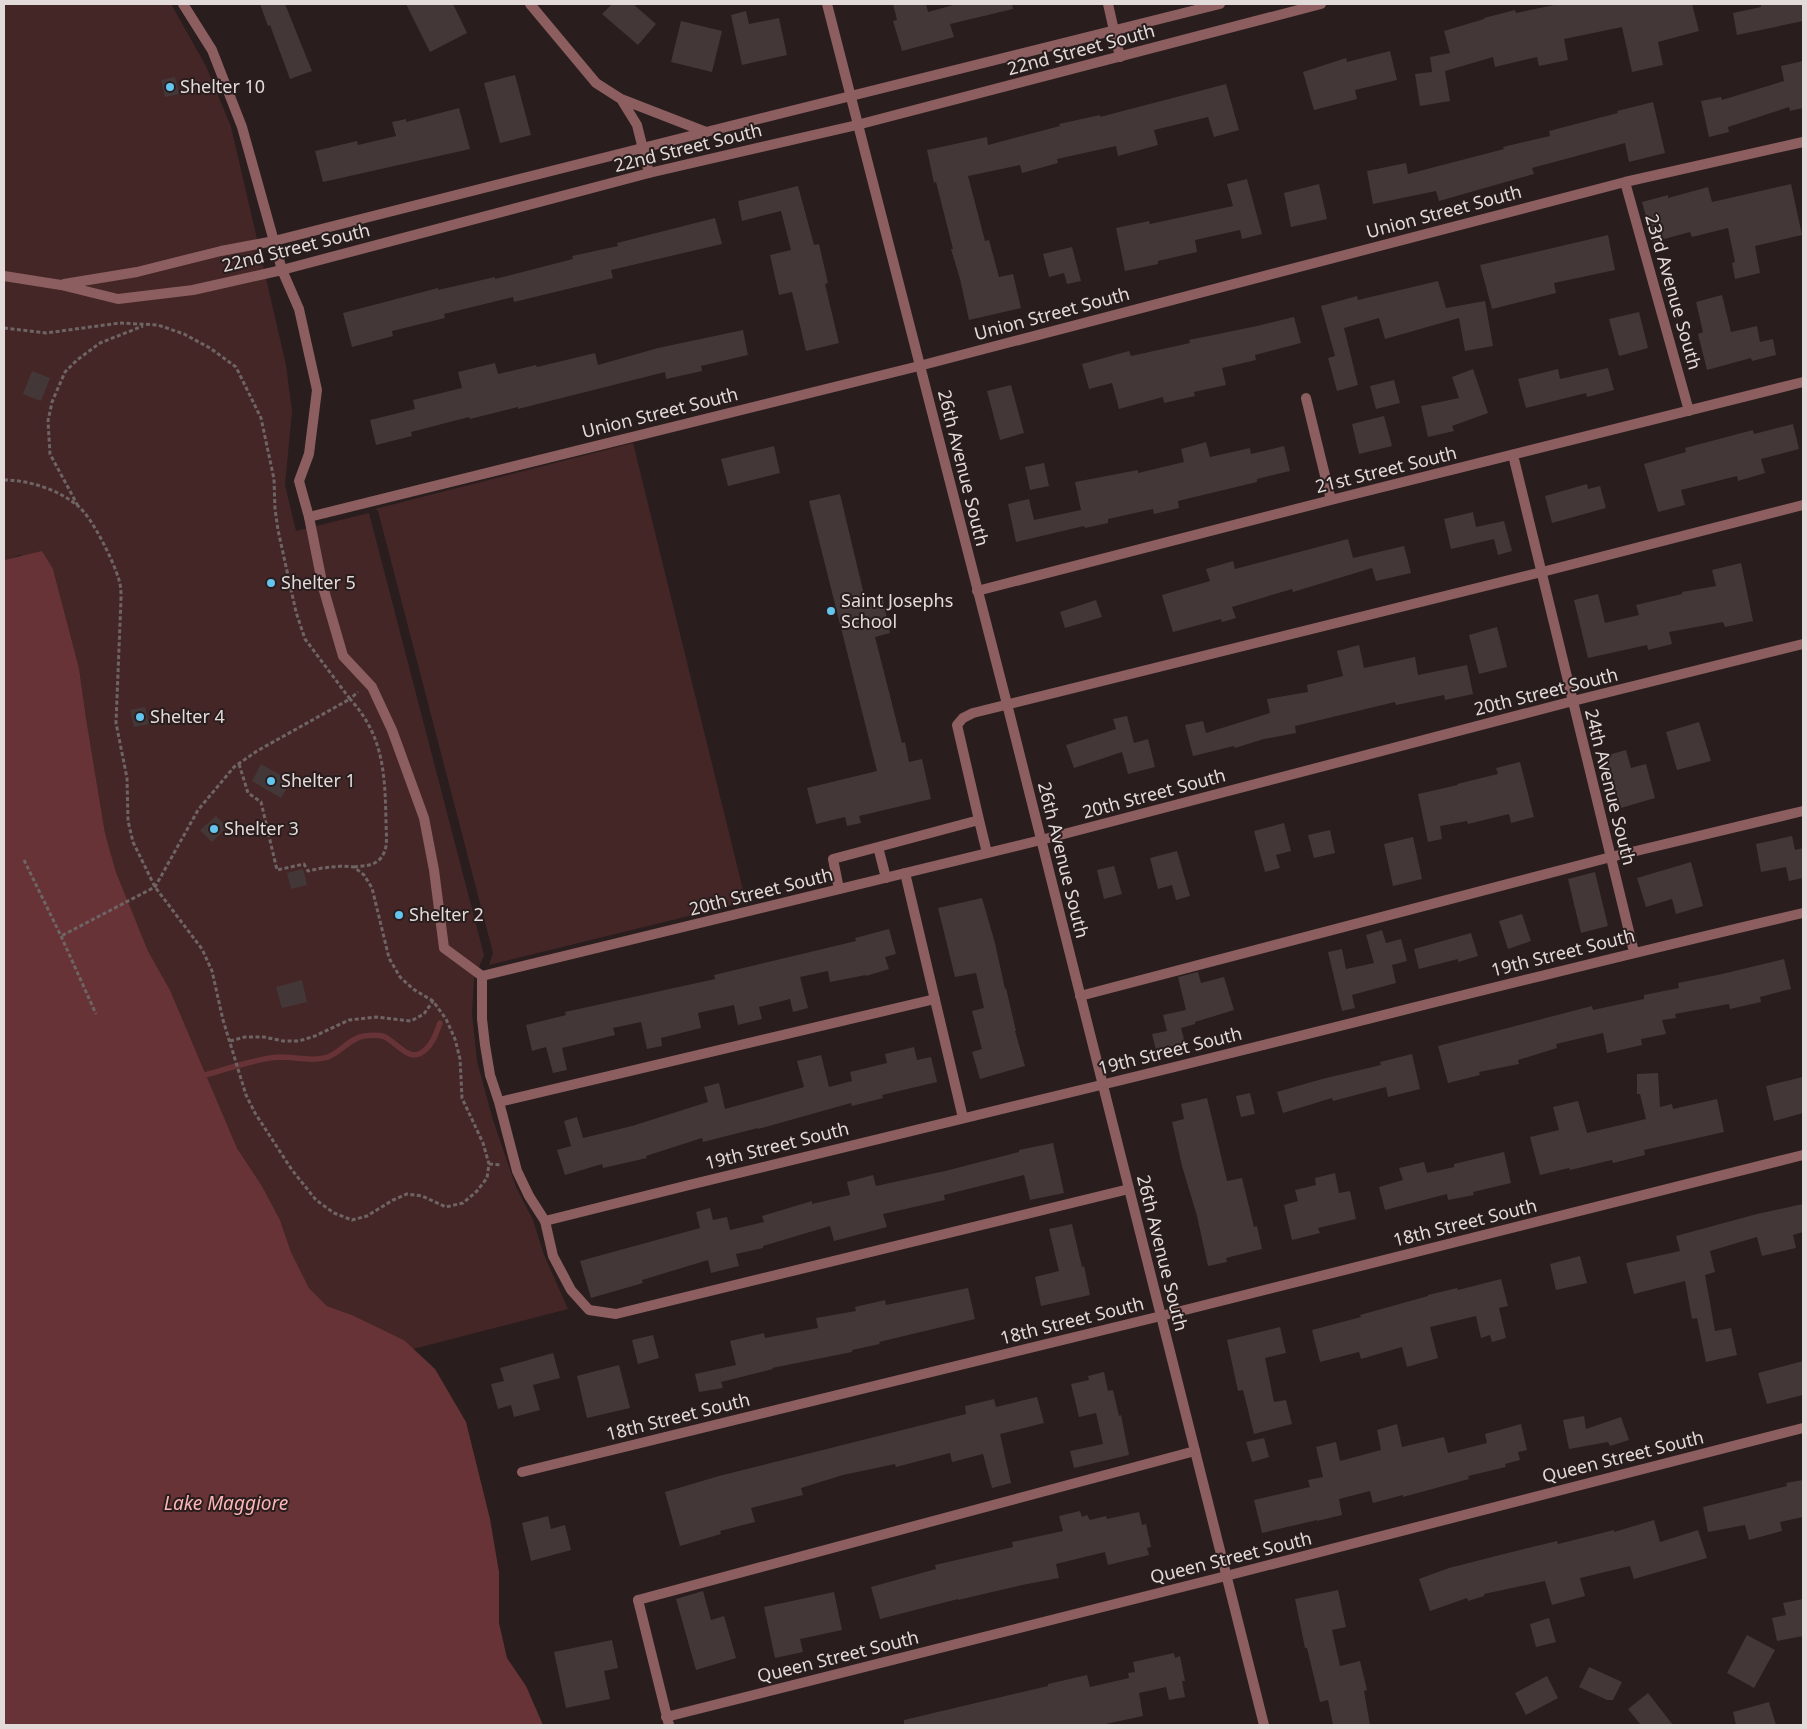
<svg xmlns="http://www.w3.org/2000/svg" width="1807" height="1729" font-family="'Noto Sans',sans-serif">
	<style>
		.green { fill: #452627 }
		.water { fill: #673336 }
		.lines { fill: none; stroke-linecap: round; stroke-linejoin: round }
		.stream { stroke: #673336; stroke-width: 5.5 }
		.building { fill: #443737 }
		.path { stroke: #6f6464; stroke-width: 3; stroke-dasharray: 4 2.5; stroke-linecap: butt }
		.service { stroke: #8c5e5f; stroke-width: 10 }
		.minor { stroke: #8c5e5f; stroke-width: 10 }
		.tertiary { stroke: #8c5e5f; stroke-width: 10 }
		.poi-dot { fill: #64c5ee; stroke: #291d1d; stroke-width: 2 }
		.labels { text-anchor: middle; stroke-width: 4; stroke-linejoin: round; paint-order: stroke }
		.street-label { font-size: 18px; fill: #e3dada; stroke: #291d1d }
		.poi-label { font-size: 18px; fill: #e3dada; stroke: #291d1d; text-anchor: start }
		.water-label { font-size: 19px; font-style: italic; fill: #fcb5b6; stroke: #291d1d }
	</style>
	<rect width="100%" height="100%" fill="#291d1d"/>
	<!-- green -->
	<path class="green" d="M4 4H171L206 66 231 127 248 200 286 365 292 411 285 485 296 531 369 513 484 955 474 979 472 1014 477 1061 493 1120 516 1187 533 1220 544 1255 568 1309 413 1349 404 1340 352 1315 327 1306 309 1288 291 1252 280 1220 262 1186 237 1148 170 990 148 951 116 872 105 833 86 718 79 668 53 569 21 555 4 560Z
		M633 443 746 902 489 965 493 953 378 511 375 509Z"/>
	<!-- water -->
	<path class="water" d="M42 551 53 569 79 668 86 718 105 833 116 872 148 951 170 990 237 1148 262 1186 280 1220 291 1252 309 1288 327 1306 352 1315 404 1340 435 1369 466 1422 490 1519 499 1572V1623L507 1658 526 1686 543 1725H4V560Z"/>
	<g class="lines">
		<!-- stream -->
		<path class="stream" d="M205 1075C227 1069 258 1058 279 1057 295 1057 313 1062 328 1057 341 1052 350 1038 364 1036 370 1035 378 1035 383 1036 395 1041 407 1059 419 1054 431 1049 436 1034 440 1023"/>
	</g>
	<!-- building -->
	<path class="building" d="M260 4H285L312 71 290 79 270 25 268 26Z
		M406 4H453L467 33 430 52Z
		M612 4H633L656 24 638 45 602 14Z
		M893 4H926L928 12 957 4H1012L1013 9 950 24 954 37 902 51 893 21 897 20Z
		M1559 4H1692L1699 31 1658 42 1663 65 1632 72 1622 27 1564 39 1568 60 1539 66 1537 57 1495 67 1493 57 1445 71 1450 101 1420 106 1415 74 1432 72 1430 57 1450 53 1444 31 1484 19V18L1515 10 1516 13Z
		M1761 4H1803V21L1737 35 1733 13 1761 7Z
		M746 11 749 24 779 18 787 55 742 65 731 15Z
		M681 21 722 31 712 72 671 62Z
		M1390 51 1397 80 1355 90 1357 99 1314 110 1303 72 1346 58 1347 62Z
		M1803 61V108L1790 111 1789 107 1728 127 1729 132 1709 137 1701 101 1721 97 1722 100 1784 81 1781 66Z
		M515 75 531 135 500 143 484 83Z
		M175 77 179 94 165 97 161 80Z
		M1226 84 1239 130 1214 137 1208 117 1154 130 1158 145 1118 156 1116 146 1057 159 1058 163 1022 173 1020 165 968 176 985 241 989 240 999 277 1013 274 1021 308 969 320 960 279 951 249H953L936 182 934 183 927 150 987 137 988 145 1060 126 1059 124 1100 115V117Z
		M1653 102 1665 153 1629 162 1625 143 1532 168 1534 174 1439 201 1436 191 1373 204 1367 171 1406 163 1408 174 1504 149 1503 147 1550 136 1549 131 1618 113 1617 111Z
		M459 108 470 149 323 182 315 151 357 141 358 145 396 136 392 122 406 119V122Z
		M1247 179 1262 234 1242 239 1240 230 1195 240 1197 252 1158 261V264L1125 271 1116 228 1149 221 1150 224 1233 206 1227 184Z
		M1319 184 1327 219 1291 227 1284 193Z
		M1791 184 1802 235 1755 246 1760 273 1735 279 1732 263 1735 262 1728 228 1692 237 1690 232 1653 242 1642 202 1668 195V198L1708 187 1712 202Z
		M798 186 814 245 819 244 828 283 825 284 839 343 806 351 792 292 779 295 770 255 791 250 781 211 742 221 738 201Z
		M715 218 722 244 611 270 613 278 514 302 513 297 444 314 445 318 392 331 393 336 352 347 343 313 438 288V290L495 277V279L573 259 572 256 618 246 617 243Z
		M1608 235 1615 270 1554 283 1556 293 1492 309 1480 265Z
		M1072 247 1081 281 1067 284 1064 273 1049 277 1043 254Z
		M1438 281 1446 308 1485 301 1493 346 1465 351 1459 318 1385 339 1379 318 1344 328 1358 385 1337 391 1328 358 1335 356 1321 306 1357 296 1358 300Z
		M1722 295 1731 332 1757 326 1760 342 1773 339 1776 355 1752 361 1751 358 1707 370 1698 334 1703 332 1696 302Z
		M1639 312 1648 348 1619 356 1609 319Z
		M1294 317 1301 343 1255 355 1256 360 1222 368 1226 385 1194 392 1195 396 1164 403 1163 397 1119 409 1112 383 1089 389 1082 364 1129 351 1131 356 1190 343 1189 340 1257 326Z
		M743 330 748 355 701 366 702 371 666 379 665 372 518 409V407L470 419 469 417 411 432 412 436 376 445 370 420 415 409 413 400 462 388 458 372 495 363 498 374 536 365 537 367 595 353 598 365 658 348Z
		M1608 368 1614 390 1587 397 1586 393 1526 408 1518 379 1558 369 1560 379Z
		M1473 369 1488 413 1452 426 1454 431 1428 437 1421 406 1459 398 1452 377Z
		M32 371 50 378 41 401 23 394Z
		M1394 380 1400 403 1376 409 1370 386Z
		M1011 385 1024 433 1000 440 987 391Z
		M1384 416 1392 446 1359 454 1352 424Z
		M1793 424 1799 449 1761 459 1765 473 1738 481 1737 476 1681 490 1685 505 1658 512 1644 464 1686 452 1685 448 1753 430 1754 434Z
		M1206 442 1210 457 1250 448 1251 454 1284 446 1290 471 1257 479V482L1178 501 1179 508 1154 514 1153 509 1108 519V523L1085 528 1084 526 1016 542 1008 504 1029 499 1034 520 1081 510 1075 482 1138 470V473L1184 462 1181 449Z
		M774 446 780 473 728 486 721 459Z
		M1044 463 1049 486 1030 490 1025 467Z
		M1587 484 1588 489 1600 486 1606 508 1552 523 1545 496Z
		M840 494 866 603 883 599 890 633 875 637 902 743 905 742 909 762 922 759 931 799 859 816 861 823 847 826 845 817 816 824 807 788 877 771 809 501Z
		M1473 512 1476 527 1504 521 1512 551 1498 555 1494 539 1451 549 1444 519Z
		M1348 539 1353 558 1404 546 1411 573 1376 581 1372 568 1293 592 1292 589 1232 607 1236 618 1222 622 1221 619 1173 632 1162 595 1210 581 1206 569 1233 561 1235 569Z
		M1741 563 1753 621 1725 627 1723 622 1669 632 1672 644 1648 650 1647 645 1588 658 1574 600 1598 594 1605 623 1639 615 1636 605 1682 594V592L1716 586 1712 570Z
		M1096 600 1102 617 1065 628 1060 612Z
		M1497 627 1507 667 1479 674 1469 635Z
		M1359 645 1364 668 1415 657 1418 675 1467 665 1473 694 1445 700 1444 695 1396 705 1395 702 1295 726 1296 733 1264 739 1235 748 1234 746 1193 756 1185 725 1203 721 1206 733 1270 713 1267 699 1308 692 1307 685 1343 676 1337 651Z
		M145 707 149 724 134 727 130 710Z
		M1127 716 1134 743 1148 739 1155 767 1128 774 1122 752 1074 768 1066 745 1116 729 1113 719Z
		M1699 722 1711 761 1677 770 1666 732Z
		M1626 750 1631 768 1646 764 1655 798 1621 808 1605 756Z
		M1520 762 1534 817 1511 823 1509 814 1468 824 1467 821 1440 826 1442 839 1428 842 1418 794 1458 785 1457 784 1498 774 1496 768Z
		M261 764 291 781 281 798 252 781Z
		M216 816 227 827 212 842 200 830Z
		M1284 823 1291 851 1276 855 1280 868 1265 872 1254 831Z
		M1330 830 1335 853 1314 858 1308 835Z
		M1792 836 1795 850 1803 848V878L1789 881 1786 867 1761 872 1756 844Z
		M1413 837 1422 879 1393 886 1384 844Z
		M1177 851 1190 896 1176 900 1172 885 1158 889 1150 858Z
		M1691 862 1703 906 1676 914 1672 899 1646 907 1637 878Z
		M1114 866 1122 894 1104 899 1097 870Z
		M303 869 307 885 291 889 287 873Z
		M1595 872 1608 926 1581 933 1568 879Z
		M982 898 995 943 1005 989 1006 988 1016 1031H1015L1025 1066 980 1079 972 1052 982 1049 972 1011 984 1008 976 973 955 977 938 908Z
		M1522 914 1531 941 1508 949 1499 921Z
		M889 929 896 954 885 957 889 969 866 976V975L830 982 828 971 800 977 808 1008 793 1012 790 999 759 1007 762 1019 738 1025 734 1005 698 1013 701 1028 661 1038 662 1046 647 1049 641 1022 613 1028 615 1035 562 1048 567 1070 553 1073 546 1047 532 1051 526 1025 566 1015 565 1012 715 979 714 975 856 941 855 938Z
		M1382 930 1386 943 1401 939 1407 961 1392 965 1396 983 1352 995 1355 1008 1342 1011 1328 952 1342 949 1346 969 1374 963 1366 935Z
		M1471 933 1478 956 1458 962V959L1419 969 1414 949Z
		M1784 959 1791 989 1760 997 1761 1002 1730 1009 1729 1004 1675 1014 1676 1018 1662 1020 1666 1034 1641 1039 1642 1045 1607 1053 1603 1033 1556 1044 1557 1048 1518 1060 1519 1064 1479 1072 1480 1075 1448 1083 1438 1046 1592 1006 1593 1010 1644 999V995L1679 988 1678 983 1722 974Z
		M1198 972 1201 983 1224 977 1234 1010 1195 1022V1024L1181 1028 1185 1043 1156 1050 1152 1034 1167 1031 1163 1015 1186 1010 1178 977Z
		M302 980 307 1002 282 1008 276 987Z
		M914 1047 917 1060 931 1057 937 1082 882 1095 883 1098 852 1106 851 1103 758 1129V1128L703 1142 702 1138 646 1156 647 1158 603 1168 602 1164 565 1175 557 1150 571 1146 564 1121 577 1117 583 1138 632 1126 708 1102 704 1087 719 1083 725 1109 804 1087 797 1061 821 1055 829 1087 852 1081 850 1072 887 1063 885 1054Z
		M1412 1054 1420 1089 1388 1097 1386 1087 1333 1101 1332 1098 1283 1113 1277 1092 1322 1079 1381 1065 1380 1062Z
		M1658 1073 1660 1107 1672 1104 1673 1109 1717 1099 1724 1132 1644 1150 1645 1155 1613 1163 1612 1160 1570 1170 1569 1168 1540 1175 1530 1137 1559 1130 1553 1107 1578 1101 1587 1133 1646 1119 1640 1094H1637V1074Z
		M1803 1077V1113L1774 1121 1766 1086Z
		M1250 1093 1255 1114 1241 1117 1236 1096Z
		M1207 1098 1227 1181 1242 1178 1254 1227 1257 1226 1262 1249 1226 1258 1227 1262 1208 1266 1197 1216 1182 1166 1172 1122 1184 1119 1181 1104Z
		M1053 1143 1064 1193 1030 1200 1024 1175 944 1195 945 1200 883 1214 887 1227 834 1241 830 1226 763 1246V1248L736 1254 739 1266 711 1273 708 1260 642 1280 643 1283 591 1298 580 1261 700 1228 696 1212 710 1208 713 1220 727 1217 730 1230 764 1222 762 1216 812 1201V1204L850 1195 847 1182 873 1175 876 1186 945 1171 1019 1152V1150Z
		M1504 1152 1511 1183 1473 1192 1474 1195 1448 1200 1447 1194 1385 1210 1379 1187 1403 1180 1399 1168 1424 1162 1427 1173 1454 1167V1164Z
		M1335 1173 1339 1193 1350 1191 1356 1219 1318 1228 1320 1233 1292 1240 1284 1205 1298 1201 1295 1190 1316 1185 1315 1178Z
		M1803 1204V1232L1793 1235 1796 1248 1762 1256 1757 1237 1710 1251 1715 1272 1705 1275 1715 1331 1731 1328 1737 1355 1706 1362 1697 1318 1692 1319 1685 1281 1634 1294 1626 1263 1680 1251 1676 1236 1757 1214Z
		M1072 1224 1082 1267 1084 1266 1090 1295 1041 1306 1035 1277 1059 1271 1049 1229Z
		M1580 1256 1587 1283 1556 1290 1550 1264Z
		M1501 1279 1508 1306 1499 1308 1506 1338 1492 1342 1490 1335 1481 1338 1476 1316 1430 1327 1438 1358 1407 1367 1402 1347 1361 1359 1359 1352 1320 1362 1312 1330 1361 1317 1360 1315 1428 1296V1295L1457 1288 1458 1290Z
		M968 1288 975 1319 879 1342 880 1344 852 1350V1352L772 1368 773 1369 721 1382 723 1388 699 1392 695 1374 736 1365 730 1341 764 1333 765 1338 818 1328 816 1318 856 1311 855 1307 885 1300 886 1305Z
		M1280 1327 1286 1353 1265 1358 1274 1402 1286 1400 1292 1424 1254 1434 1243 1390 1238 1391 1227 1340Z
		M653 1335 659 1358 638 1364 632 1340Z
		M553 1353 560 1378 533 1385 540 1410 514 1417 511 1405 498 1409 491 1384 504 1381 500 1368Z
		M1803 1361V1395L1767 1404 1758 1373Z
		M619 1365 630 1408 587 1418 577 1376Z
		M1104 1372 1108 1391 1113 1390 1119 1416 1121 1415 1129 1455 1074 1468 1070 1451 1103 1444 1096 1413 1079 1417 1071 1384 1089 1380 1088 1376Z
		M1037 1397 1044 1423 1000 1434 1011 1483 992 1488 983 1454 952 1462 950 1453 896 1467 895 1464 843 1475 801 1488 803 1495 751 1508 755 1522 720 1531 721 1534 680 1546 665 1492 719 1476 966 1414 965 1406 994 1399 996 1407Z
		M1584 1416 1586 1429 1621 1417 1629 1440 1610 1446 1608 1442 1569 1449 1563 1420Z
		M1397 1424 1402 1447 1444 1437 1448 1453 1487 1443 1485 1434 1521 1424 1527 1450 1518 1452 1520 1460 1505 1464 1506 1467 1468 1476 1469 1479 1403 1497V1495L1373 1503 1370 1491 1339 1499 1342 1515 1317 1521V1520L1262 1533 1254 1500 1310 1487 1308 1480 1323 1477 1316 1447 1336 1442 1340 1461 1381 1450 1377 1430Z
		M1264 1438 1269 1457 1252 1462 1246 1442Z
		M1803 1480V1517L1780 1522 1782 1531 1749 1540 1745 1525 1708 1532 1703 1507 1787 1486 1786 1483Z
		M1080 1511 1082 1517 1087 1515 1090 1520 1106 1516 1107 1519 1139 1512 1142 1525 1146 1524 1151 1547 1147 1548 1149 1555 1108 1565 1105 1552 1056 1564 1059 1578 1022 1585 958 1600V1599L880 1619 871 1587 936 1569 935 1565 1013 1547 1012 1542 1063 1531 1059 1516Z
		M548 1516 551 1529 565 1525 571 1550 531 1561 522 1523Z
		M1654 1520 1660 1542 1698 1530 1707 1558 1634 1579 1630 1566 1580 1578 1585 1596 1552 1605 1545 1581 1484 1594V1596L1468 1601 1467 1598 1430 1611 1419 1579 1449 1568 1504 1554 1557 1541 1558 1544 1614 1530V1532Z
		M1338 1590 1346 1627 1332 1630 1340 1666 1360 1661 1367 1690 1364 1691 1370 1725H1333L1328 1700 1320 1702 1307 1648H1305L1295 1599Z
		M703 1591 711 1620 724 1616 736 1658 696 1670 676 1599Z
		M834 1592 842 1630 800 1639 803 1652 775 1658 764 1607Z
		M1803 1599V1636L1777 1641 1772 1618 1786 1615 1783 1603Z
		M1549 1618 1556 1642 1536 1647 1530 1624Z
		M1747 1635 1775 1650 1754 1688 1727 1673Z
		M612 1640 618 1668 604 1671 610 1699 566 1708 554 1652Z
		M1174 1653 1175 1658 1180 1656 1185 1681H1182L1185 1697 1169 1700 1166 1687 1139 1693 1143 1716 1101 1725H904V1720L1048 1686V1684L1087 1675 1090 1687 1129 1678 1128 1673 1135 1672 1133 1662Z
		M1589 1667 1622 1682 1613 1700H1607L1579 1687Z
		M1547 1676 1558 1698 1526 1715 1515 1693Z
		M1648 1693 1673 1725H1641L1628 1709Z
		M1769 1702 1776 1725H1736L1733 1712Z"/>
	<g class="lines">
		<!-- path -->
		<path class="path" d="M4 328 46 333 120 323 158 325 184 334 210 348 236 367 261 418 274 479 275 509 278 530 296 612 305 639 350 699 257 751 234 767 198 810 155 887 61 936
			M4 480C29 480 59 490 78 506 92 517 114 562 119 580 121 586 121 592 121 599L116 723 127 778 128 821 133 842 155 887 202 949 212 971 223 1020 246 1095 255 1113 292 1170 316 1200 334 1213 352 1220 367 1216 393 1200 407 1194 422 1196 446 1207 463 1203 477 1191 487 1178 489 1164 483 1143 462 1098 460 1059 455 1039 446 1019 433 1001 413 989 400 977 389 958 372 888 364 875 354 867 342 866 322 868 308 871 304 864 277 870 261 802 248 793 239 764
			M78 506 50 454 48 421 52 402 65 372 77 360 100 343 143 326
			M24 860 61 936 96 1014
			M354 867C362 866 374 866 380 859 389 849 386 836 386 822 385 775 384 736 350 699L358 692
			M230 1041 245 1037H264L283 1041H299L315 1036 349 1020 376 1017 411 1021 424 1014 433 1001
			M489 1164 501 1165"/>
		<!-- service -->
		<path class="service" d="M282 270 299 309 317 390 309 454 299 481 309 517 323 587 343 656 372 687 392 730 424 818 434 870 444 948 482 976V1019L485 1045 490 1075 499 1102 517 1171 529 1196 545 1221 553 1256 571 1290 589 1310 616 1314 1129 1189
			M979 820 987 853
			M905 873 963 1118
			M886 878 878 847 979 820 957 725 963 718 973 713 1542 572 1803 505
			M839 889 833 859 878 847
			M1080 996 1611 857 1803 811
			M499 1102 935 999
			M638 1600 1195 1451"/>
		<!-- minor -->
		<path class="minor" d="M183 4 212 50 242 127 282 270
			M530 4 596 83 621 99 706 132
			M1108 4 1120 57
			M621 99 637 125 649 173
			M1625 182 1689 411
			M4 276 61 285
			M1306 398 1331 500
			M1513 455 1634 952
			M309 517 919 366 1625 182 1803 142
			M977 591 1331 500 1803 382
			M482 976 1041 840 1573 701 1803 644
			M545 1221C730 1174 916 1130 1101 1085 1336 1028 1569 967 1803 913
			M522 1472 1161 1316 1803 1155
			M638 1600 669 1725
			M666 1717 1226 1576 1803 1428"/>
		<!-- tertiary -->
		<path class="tertiary" d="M827 4 1007 704 1264 1725
			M64 284 137 272 221 251 274 241 706 132 1220 4
			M61 285 118 299 193 290 282 270 649 173 857 125 1321 4"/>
	</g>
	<!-- markers -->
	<g class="poi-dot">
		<circle cx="170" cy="87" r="5"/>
		<circle cx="271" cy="583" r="5"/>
		<circle cx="831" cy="611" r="5"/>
		<circle cx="140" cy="717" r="5"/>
		<circle cx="271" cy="781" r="5"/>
		<circle cx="214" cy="829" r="5"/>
		<circle cx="399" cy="915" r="5"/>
	</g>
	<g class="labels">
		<!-- street labels -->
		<g class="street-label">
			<text transform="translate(1081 50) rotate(-15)" y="6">22nd Street South</text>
			<text transform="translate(688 148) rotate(-14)" y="6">22nd Street South</text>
			<text transform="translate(1444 212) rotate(-15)" y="6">Union Street South</text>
			<text transform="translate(296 248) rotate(-14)" y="6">22nd Street South</text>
			<text transform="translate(1673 292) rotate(74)" y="6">23rd Avenue South</text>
			<text transform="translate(1052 314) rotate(-15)" y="6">Union Street South</text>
			<text transform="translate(660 413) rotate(-14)" y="6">Union Street South</text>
			<text transform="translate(963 468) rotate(76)" y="6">26th Avenue South</text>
			<text transform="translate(1386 470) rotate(-14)" y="6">21st Street South</text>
			<text transform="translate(1546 692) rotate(-14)" y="6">20th Street South</text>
			<text transform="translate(1610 787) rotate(76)" y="6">24th Avenue South</text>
			<text transform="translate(1154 794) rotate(-15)" y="6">20th Street South</text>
			<text transform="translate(1063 860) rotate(76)" y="6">26th Avenue South</text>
			<text transform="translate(761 892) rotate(-14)" y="6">20th Street South</text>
			<text transform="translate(1563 953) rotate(-14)" y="6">19th Street South</text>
			<text transform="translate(1170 1051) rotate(-14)" y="6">19th Street South</text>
			<text transform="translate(777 1146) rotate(-14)" y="6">19th Street South</text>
			<text transform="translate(1465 1223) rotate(-14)" y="6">18th Street South</text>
			<text transform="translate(1162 1253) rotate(76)" y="6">26th Avenue South</text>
			<text transform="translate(1072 1321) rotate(-14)" y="6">18th Street South</text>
			<text transform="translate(678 1417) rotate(-14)" y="6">18th Street South</text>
			<text transform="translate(1623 1457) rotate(-14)" y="6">Queen Street South</text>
			<text transform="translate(1231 1558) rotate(-14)" y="6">Queen Street South</text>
			<text transform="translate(838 1657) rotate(-14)" y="6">Queen Street South</text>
		</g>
		<!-- poi labels -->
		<g class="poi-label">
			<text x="180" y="93">Shelter 10</text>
			<text x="281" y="589">Shelter 5</text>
			<text x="841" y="607">Saint Josephs<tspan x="841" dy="21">School</tspan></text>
			<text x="150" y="723">Shelter 4</text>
			<text x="281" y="787">Shelter 1</text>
			<text x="224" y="835">Shelter 3</text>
			<text x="409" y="921">Shelter 2</text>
		</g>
		<!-- water labels -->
		<g class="water-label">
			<text x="226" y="1510">Lake Maggiore</text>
		</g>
	</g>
	<!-- border -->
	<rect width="1807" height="1729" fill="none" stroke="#e3dada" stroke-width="10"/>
</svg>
